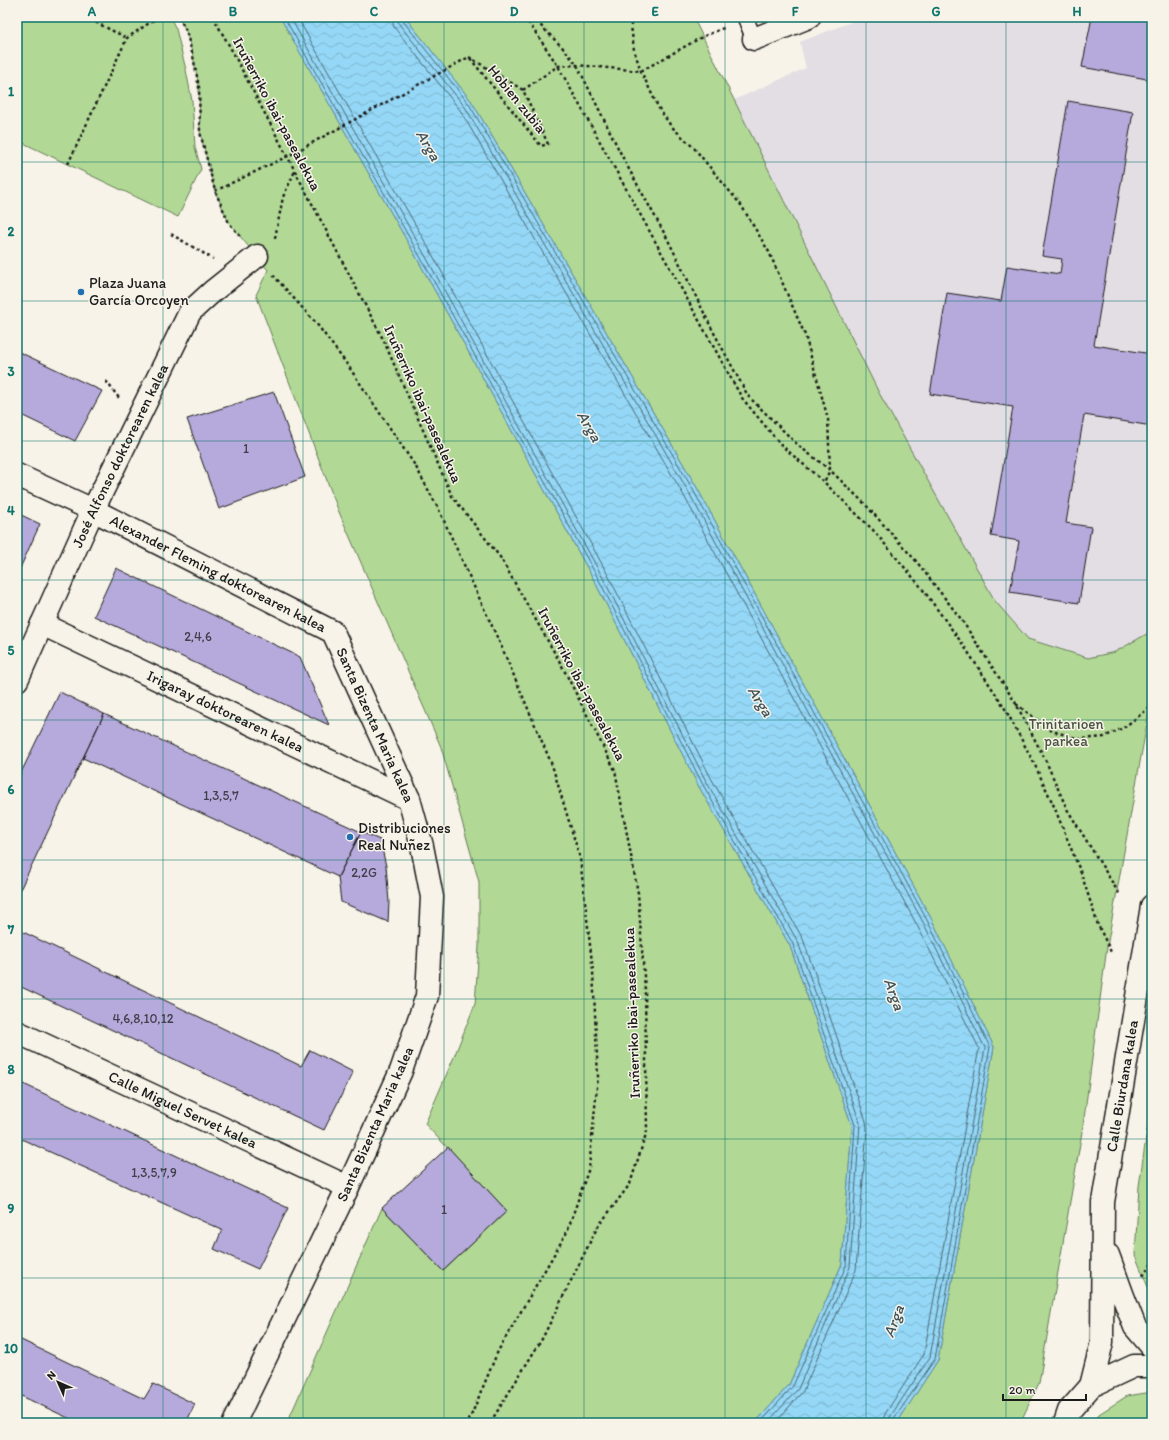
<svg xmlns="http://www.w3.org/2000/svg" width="1169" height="1440" font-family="Itim,sans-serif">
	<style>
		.built { fill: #e3dde4 }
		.green { fill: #b1d995; stroke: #667a58 }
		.water { fill: url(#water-waves); stroke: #648c9f }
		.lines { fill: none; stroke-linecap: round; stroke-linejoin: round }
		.shore { stroke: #4c6773; stroke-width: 1 }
		.building { fill: #b5aadb; stroke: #1c1c1c }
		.lane-casing { stroke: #1c1c1c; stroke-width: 18 }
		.street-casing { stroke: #1c1c1c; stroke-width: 25 }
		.secondary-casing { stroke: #1c1c1c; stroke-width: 25 }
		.path { stroke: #1c1c1c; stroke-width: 2.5; stroke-dasharray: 3 3; stroke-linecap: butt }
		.lane { stroke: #f7f3e8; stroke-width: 15 }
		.street { stroke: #f7f3e8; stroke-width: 22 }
		.secondary { stroke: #f7f3e8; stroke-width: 22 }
		.grid { fill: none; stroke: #0f766e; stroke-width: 1; stroke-opacity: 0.55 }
		.poi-dot { fill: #1f6fb2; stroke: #f7f3e8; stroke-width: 1.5 }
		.labels { text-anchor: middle; stroke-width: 3; stroke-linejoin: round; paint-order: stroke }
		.number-label { font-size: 13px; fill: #42404c }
		.street-label { font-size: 15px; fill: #1c1c1c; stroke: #f7f3e8 }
		.poi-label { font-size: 15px; fill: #1c1c1c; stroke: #f7f3e8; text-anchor: start }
		.park-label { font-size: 15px; fill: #495540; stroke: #f7f3e8 }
		.water-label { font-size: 16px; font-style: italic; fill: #40545d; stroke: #f7f3e8 }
		.neatline { fill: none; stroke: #0f766e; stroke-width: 1.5 }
		.grid-label { font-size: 13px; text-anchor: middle; font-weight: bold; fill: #0f766e }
	</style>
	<defs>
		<pattern id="water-waves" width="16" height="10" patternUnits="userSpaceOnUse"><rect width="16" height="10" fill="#94d7f6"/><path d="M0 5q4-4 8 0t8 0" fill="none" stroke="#7fb8d2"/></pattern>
	</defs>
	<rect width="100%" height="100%" fill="#f7f3e8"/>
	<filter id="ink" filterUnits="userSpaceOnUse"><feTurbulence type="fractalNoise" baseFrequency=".025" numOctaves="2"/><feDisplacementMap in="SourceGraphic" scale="8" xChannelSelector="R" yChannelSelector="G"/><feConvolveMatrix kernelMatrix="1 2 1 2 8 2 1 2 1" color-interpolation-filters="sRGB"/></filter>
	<g filter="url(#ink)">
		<!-- built -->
		<path class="built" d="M864 17H1102L1152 78V631L1115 652 1088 658 1028 639 995 601 879 393 734 100 806 68 800 42Z"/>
		<!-- green -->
		<path class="green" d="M17 17H170L176 29 186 70 192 101 195 147 201 169 178 217 17 140Z
			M179 17H280L419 262 595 582 698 785 790 946 852 1126 842 1264 789 1385 755 1423H287L382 1208 443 1271 507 1211 425 1124 454 1057 475 1004 479 946V882L441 747 339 512 256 295 268 270 229 223 215 191 200 132 199 87 193 56 186 31Z
			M405 17H693L879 393 995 601 1028 639 1088 658 1115 652 1152 631V695L1107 947 1083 1126 1039 1383 1020 1423H897L938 1360 994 1047 932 920 696 486 472 102Z
			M1152 1097V1297L1135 1255 1139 1186Z
			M1152 1392V1423H1094L1099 1414 1127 1396Z"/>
		<!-- water -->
		<path class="water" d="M280 17H405L472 102 696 486 932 920 994 1047 938 1360 897 1423H755L789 1385 842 1264 852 1126 790 946 698 785 595 582 419 262Z"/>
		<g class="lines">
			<!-- shore -->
			<path class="shore" d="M284 17 422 260 599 580 702 783 793 944 855 1125 846 1266 793 1386 760 1423
				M290 17 426 257 603 578 706 781 798 942 860 1123 850 1267 798 1389 767 1423
				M297 17 432 254 608 575 711 778 803 939 866 1121 867 1128 856 1270 803 1391 775 1423
				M391 17 394 27 460 110 683 494 918 927 979 1048 924 1354 885 1414 882 1423
				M397 17 399 24 465 107 688 491 924 924 985 1048 930 1357 890 1417 888 1423
				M402 17 403 21 469 104 692 488 928 922 990 1047 935 1359 894 1419V1423"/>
		</g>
		<!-- building -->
		<path class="building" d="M1092 17H1152V80L1082 67Z
			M1068 101 1133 112 1094 345 1152 354V426L1084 415 1066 523 1091 527 1079 603 1010 592 1019 541 991 536 1013 407 930 394 947 293 1001 301 1007 266 1060 274 1062 259 1042 256Z
			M17 351 102 391 75 441 17 413Z
			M274 392 305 477 219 509 187 419Z
			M17 513 40 524 17 575Z
			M116 568 300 657 329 725 94 616Z
			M60 692 104 714 17 896V781Z
			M104 714 361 832 338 877 83 758Z
			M361 832 380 840 386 866 389 902 388 922 341 902 338 877Z
			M17 929 301 1066 310 1050 353 1072 324 1130 17 985Z
			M17 1081 288 1208 258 1269 214 1249 222 1230 17 1137Z
			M448 1147 507 1211 443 1271 382 1208Z
			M17 1338 144 1399 153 1384 195 1404 186 1423H79L17 1394Z"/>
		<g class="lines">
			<!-- lane casing -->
			<g class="lane-casing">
				<path id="lane" d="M745 17 754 39"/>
			</g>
			<!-- street casing -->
			<g class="street-casing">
				<g id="street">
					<path d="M754 39 809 17"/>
					<path id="s1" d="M17 475 93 510 333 632 409 799 422 846 432 897 427 996 401 1071 348 1187 234 1423"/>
					<path id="s2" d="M42 624 409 799"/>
					<path id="s3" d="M17 680 93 510 190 312 213 291 257 256"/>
					<path id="s4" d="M17 1032 348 1187"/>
				</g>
			</g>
			<!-- secondary casing -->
			<g class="secondary-casing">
				<g id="secondary">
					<path d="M1108 1255 1123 1296 1135 1327 1152 1347"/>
					<path id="s5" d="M1091 1386 1102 1342 1103 1202 1152 906"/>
					<path d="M1065 1423 1069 1411 1091 1386 1134 1366H1152"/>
				</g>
			</g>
			<!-- path -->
			<path class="path" d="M85 17 127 38
				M179 17 186 31 193 56 199 87 200 132 215 191 229 223 241 237
				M213 17 230 47 383 339 452 496 500 557 561 664 615 770 638 893 645 990 647 1131 630 1184 597 1228 542 1339 490 1423
				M525 17 558 66 742 398 781 445 824 482 873 530 921 587 964 646 1003 705 1033 761 1053 804 1081 873 1098 925 1111 952
				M532 17 564 49 577 65 625 162 668 240 713 331 748 396 799 446 830 470 864 503 916 561 961 619 1015 702 1045 759 1067 809 1120 895
				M630 17 634 50 641 71 658 107 671 126 694 148 741 205 769 252 805 335 828 419 830 470 824 482
				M469 57 523 90 548 144 541 146Z
				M523 90 558 66 577 65 641 71 702 37 726 27
				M68 164 127 38 158 17
				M215 191 288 156 469 57
				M171 234 213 259
				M275 238 283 197 295 171
				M273 275 316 323 349 367 416 467 439 510 503 650 552 765 580 858 593 971 598 1077 589 1168 567 1232 498 1351 468 1423
				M106 381 119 398
				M1016 704 1052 731 1080 739 1104 737 1123 728 1152 706
				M1143 1276 1152 1263"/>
			<!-- lane -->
			<use href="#lane" class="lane"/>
			<!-- street -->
			<use href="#street" class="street"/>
			<!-- secondary -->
			<use href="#secondary" class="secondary"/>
		</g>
	</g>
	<!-- grid -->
	<path class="grid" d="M163 17V1423M303 17V1423M444 17V1423M584 17V1423M725 17V1423M866 17V1423M1006 17V1423M17 162H1152M17 301H1152M17 441H1152M17 580H1152M17 720H1152M17 860H1152M17 999H1152M17 1139H1152M17 1278H1152"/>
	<!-- markers -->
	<g class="poi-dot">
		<circle cx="81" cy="292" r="4"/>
		<circle cx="350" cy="837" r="4"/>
	</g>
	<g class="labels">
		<!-- number labels -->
		<g class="number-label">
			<text x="246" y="453">1</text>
			<text x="198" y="641">2,4,6</text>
			<text x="221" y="800">1,3,5,7</text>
			<text x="364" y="877">2,2G</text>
			<text x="143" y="1023">4,6,8,10,12</text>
			<text x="154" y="1177">1,3,5,7,9</text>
			<text x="444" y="1214">1</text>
		</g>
		<!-- street labels -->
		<g class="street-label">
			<text transform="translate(517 99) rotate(51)" y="5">Hobien zubia</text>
			<text transform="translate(277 114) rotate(62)" y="5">Iruñerriko ibai-pasealekua</text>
			<text transform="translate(423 404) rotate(66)" y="5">Iruñerriko ibai-pasealekua</text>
			<text dy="5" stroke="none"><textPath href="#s3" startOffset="247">José Alfonso doktorearen kalea</textPath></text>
			<text dy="5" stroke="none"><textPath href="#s1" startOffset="224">Alexander Fleming doktorearen kalea</textPath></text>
			<text transform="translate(582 684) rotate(62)" y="5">Iruñerriko ibai-pasealekua</text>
			<text dy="5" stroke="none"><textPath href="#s2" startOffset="203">Irigaray doktorearen kalea</textPath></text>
			<text dy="5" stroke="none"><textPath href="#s1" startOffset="455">Santa Bizenta Maria kalea</textPath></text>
			<text transform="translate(632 1013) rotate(-92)" y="5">Iruñerriko ibai-pasealekua</text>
			<text dy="5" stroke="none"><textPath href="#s5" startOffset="303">Calle Biurdana kalea</textPath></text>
			<text dy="5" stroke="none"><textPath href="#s4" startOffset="183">Calle Miguel Servet kalea</textPath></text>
			<text transform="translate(375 1124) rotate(-66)" y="5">Santa Bizenta Maria kalea</text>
		</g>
		<!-- poi labels -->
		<g class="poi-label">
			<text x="89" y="288">Plaza Juana<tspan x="89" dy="17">García Orcoyen</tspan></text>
			<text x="358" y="833">Distribuciones<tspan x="358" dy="17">Real Nuñez</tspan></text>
		</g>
		<!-- park labels -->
		<g class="park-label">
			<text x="1066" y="729">Trinitarioen<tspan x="1066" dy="17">parkea</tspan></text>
		</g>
		<!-- water labels -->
		<g class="water-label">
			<text transform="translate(429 145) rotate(60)" y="6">Arga</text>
			<text transform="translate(590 426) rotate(60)" y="6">Arga</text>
			<text transform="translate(761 701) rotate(58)" y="6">Arga</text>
			<text transform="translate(895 994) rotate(70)" y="6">Arga</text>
			<text transform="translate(893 1321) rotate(-70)" y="6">Arga</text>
		</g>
	</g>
	<!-- margin -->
	<rect width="1169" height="1440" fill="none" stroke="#f7f3e8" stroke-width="44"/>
	<!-- north arrow -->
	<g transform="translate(58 1382) rotate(315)" stroke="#f7f3e8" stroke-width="3" paint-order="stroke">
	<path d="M0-3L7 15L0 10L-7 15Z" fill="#1c1c1c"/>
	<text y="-6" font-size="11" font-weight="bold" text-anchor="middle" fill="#1c1c1c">N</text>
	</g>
	<!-- scale -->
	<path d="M1003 1394v6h83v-6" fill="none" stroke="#1c1c1c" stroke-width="2"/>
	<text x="1009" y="1394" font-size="12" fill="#1c1c1c" stroke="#f7f3e8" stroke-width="3" paint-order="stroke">20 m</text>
	<rect x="22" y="22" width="1125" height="1396" class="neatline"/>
	<g class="grid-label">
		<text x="92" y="16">A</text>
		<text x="233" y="16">B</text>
		<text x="374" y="16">C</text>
		<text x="514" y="16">D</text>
		<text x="655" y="16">E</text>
		<text x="795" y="16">F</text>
		<text x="936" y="16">G</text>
		<text x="1077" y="16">H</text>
		<text x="11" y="96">1</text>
		<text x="11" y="236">2</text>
		<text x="11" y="376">3</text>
		<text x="11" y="515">4</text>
		<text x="11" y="655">5</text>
		<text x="11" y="794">6</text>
		<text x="11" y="934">7</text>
		<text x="11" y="1074">8</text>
		<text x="11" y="1213">9</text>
		<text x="11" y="1353">10</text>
	</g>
</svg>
